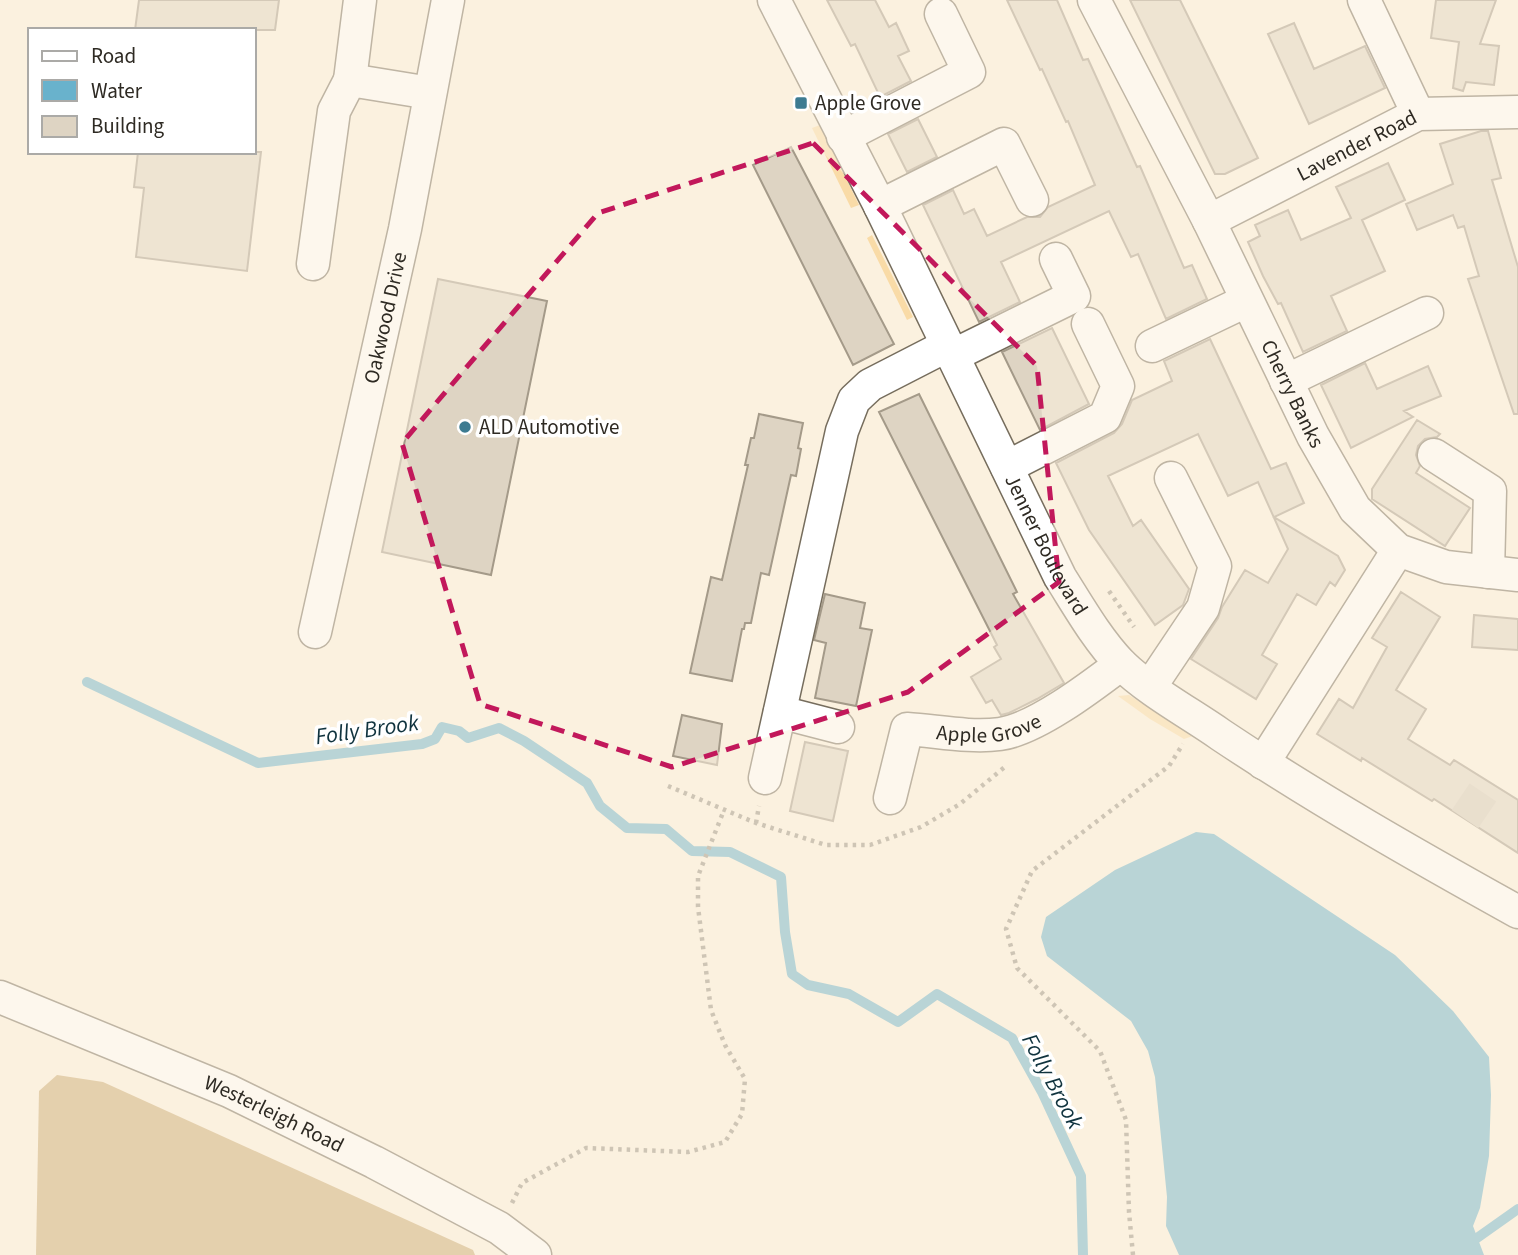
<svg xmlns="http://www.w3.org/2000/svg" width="1518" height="1255" font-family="'Source Sans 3',sans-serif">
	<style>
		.green { fill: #f9dba7 }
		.forest { fill: #c8a871 }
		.water { fill: #69b2cc }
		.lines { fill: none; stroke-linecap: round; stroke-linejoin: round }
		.stream { stroke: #69b2cc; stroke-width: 10 }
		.building { fill: #ded4c3; stroke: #a49a89; stroke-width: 2 }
		.minor-tunnel { stroke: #d2c9b9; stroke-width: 32; stroke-dasharray: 32 16; stroke-linecap: butt }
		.minor-casing { stroke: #766d5d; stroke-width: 35 }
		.path { stroke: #989184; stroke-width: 4.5; stroke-dasharray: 3.5 5; stroke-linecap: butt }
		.minor { stroke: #fff; stroke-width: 32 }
		.marked { fill: none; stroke: #c2185b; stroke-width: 5; stroke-dasharray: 14 9; stroke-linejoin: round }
		.poi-dot { fill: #3d7b91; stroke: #fff; stroke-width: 2.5 }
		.labels { text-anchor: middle; stroke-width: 7; stroke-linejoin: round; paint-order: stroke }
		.poi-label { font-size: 21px; fill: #2e2a23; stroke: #fff; text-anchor: start }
		.street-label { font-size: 21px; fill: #2e2a23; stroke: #fff }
		.water-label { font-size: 23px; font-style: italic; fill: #10333e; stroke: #fff }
	</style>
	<rect width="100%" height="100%" fill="#fbf1df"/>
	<!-- green -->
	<path class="green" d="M820 125 859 205 851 208 812 128Z
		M872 235 913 317 907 320 867 238Z
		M1129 695 1193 736 1184 739 1150 719 1118 696Z"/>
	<!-- forest -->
	<path class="forest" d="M57 1075 103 1082 473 1250 475 1255H36L39 1091Z"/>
	<!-- water -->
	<path class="water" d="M1196 832 1214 834 1395 955 1453 1011 1489 1057 1491 1095 1489 1156 1480 1208 1473 1226 1484 1255H1179L1166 1226 1167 1197 1155 1077 1148 1051 1131 1021 1047 956 1041 937 1046 917 1115 870Z"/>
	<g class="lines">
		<!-- stream -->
		<path class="stream" d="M87 682 258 763 422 744 435 739 442 727 459 731 468 738 499 728 524 741 587 783 600 806 627 828 666 829 692 851 730 852 781 877 785 932 792 974 808 985 849 994 898 1022 937 994 1012 1038 1042 1092 1081 1176 1083 1255
			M1477 1238 1518 1209"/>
	</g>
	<!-- building -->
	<path class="building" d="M139 0H279L275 30H135Z
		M827 0H875L889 27 896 23 909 51 898 56 911 81 880 97 855 44 851 46Z
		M1007 0H1057L1083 60 1088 59 1137 167 1140 166 1184 268 1192 265 1207 299 1166 319 1138 254 1131 257 1109 211 1001 262 1020 302 979 322 923 205 953 190 964 214 974 209 987 236 1027 217H1040L1048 207 1095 185 1068 121 1066 122 1042 69 1040 70Z
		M1130 0H1180L1258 158 1225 174H1215Z
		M1436 0H1496L1480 44 1499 46 1494 85 1466 82 1463 91 1453 88 1459 42 1431 38Z
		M1294 23 1314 69 1365 46 1385 88 1309 124 1268 34Z
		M918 119 937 157 907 172 888 134Z
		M1481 131H1488L1501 178 1492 180 1518 267V414H1514L1468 279 1479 276 1464 226 1458 228 1453 215 1417 230 1406 204 1453 184 1440 144Z
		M791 147 894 344 853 365 753 165Z
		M138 152H261L247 271 136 257 144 188 134 187Z
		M1388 163 1405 200 1362 220 1385 271 1331 296 1347 331 1303 352 1281 303 1278 304 1263 276 1248 242 1260 236 1255 225 1288 210 1301 240 1351 218 1336 187Z
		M438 279 547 301 491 575 382 552Z
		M1052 328 1089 404 1040 430 1002 352Z
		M1210 339 1271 469 1286 463 1304 503 1274 517 1338 556 1345 570 1335 586 1330 582 1316 605 1297 594 1262 655 1277 664 1256 699 1191 659 1218 618 1222 607 1245 570 1268 583 1288 549 1258 482 1228 496 1198 434 1108 476 1133 526 1141 520 1189 589 1183 605 1155 625 1089 530 1056 463 1114 433 1122 424 1132 400 1172 381 1164 361Z
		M1365 363 1377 389 1428 366 1441 396 1404 411 1413 417 1351 448 1321 385Z
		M919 394 1017 592 1013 594 1064 683 1037 699 1009 713 1001 715 992 700 986 703 971 677 1001 659 994 647 997 645 879 412Z
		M759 414 803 423 798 448 801 449 796 476 791 475 769 575 761 573 751 623H745L744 629H742L732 681 690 673 711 577 722 580 748 465H745L751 438H754Z
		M1417 420 1440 434 1437 437 1425 439 1418 446 1416 455 1420 466 1416 473 1470 508 1445 546 1372 499V489Z
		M1401 592 1440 617 1396 690 1426 709 1408 739 1450 765 1454 760 1518 800V853L1434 799 1432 801 1362 758 1361 761 1317 734 1339 699 1353 708 1387 647 1372 638Z
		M825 594 865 603 860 628 872 630 856 706 815 698 826 643 814 640Z
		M1474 615 1518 619V650L1472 647Z
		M682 715 722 724 717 765 673 756Z
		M805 742 848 751 833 821 790 811Z"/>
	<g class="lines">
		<!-- minor-tunnel -->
		<path class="minor-tunnel" d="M1465 819 1490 782"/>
		<!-- minor casing -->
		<g class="minor-casing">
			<g id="minor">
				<path id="s1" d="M774 0 880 206 1060 577C1079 607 1097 639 1121 664 1150 692 1188 712 1221 735 1317 799 1417 856 1518 912"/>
				<path id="s2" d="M1094 0 1209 221 1313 436 1355 509 1398 550 1446 567 1518 575"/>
				<path d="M1364 0 1418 114"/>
				<path d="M350 80 360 0"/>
				<path d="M843 137 969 72 941 14"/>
				<path d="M880 206 1004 144 1032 200"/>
				<path id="s3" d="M1209 221 1418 114 1517 112"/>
				<path d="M313 264 334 111 350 80 430 93"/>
				<path d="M1152 346 1246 301"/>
				<path d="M952 356 1074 296 1056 259"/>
				<path d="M1286 381 1427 313"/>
				<path d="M1434 455 1490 491 1488 572"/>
				<path d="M1007 467 1105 417 1118 386 1088 324"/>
				<path id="s4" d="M315 632 405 229 448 0"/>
				<path d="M1150 687 1203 608 1215 566 1171 478"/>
				<path d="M780 712 838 727"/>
				<path d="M1263 763 1398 550"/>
				<path d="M765 778 842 431 854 400 870 385 946 346"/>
				<path id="s5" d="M890 798 907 729C937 731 970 738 1000 734 1036 729 1092 686 1121 664"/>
				<path id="s6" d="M0 997 229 1091 374 1162 499 1228 535 1255"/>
			</g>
		</g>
		<!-- path -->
		<path class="path" d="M1109 591 1134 627
			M668 786 756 823 826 845H870L921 827 960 804 1006 766
			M756 823 759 806
			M512 1203 522 1183 586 1148 688 1152 725 1142 742 1114 745 1079 725 1045 711 1010 698 907V876L724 810
			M1133 1255 1129 1212 1126 1120 1100 1051 1017 968 1006 929 1032 871 1169 766 1183 744"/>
		<!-- minor -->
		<use href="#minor" class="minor"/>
	</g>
	<!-- marked area -->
	<path d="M0 0H1518V1255H0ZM813 143 1037 366 1059 582 908 692 672 767 480 704 402 443 598 213Z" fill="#fbf1df" fill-opacity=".55" fill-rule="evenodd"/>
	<path class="marked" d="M813 143 1037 366 1059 582 908 692 672 767 480 704 402 443 598 213Z"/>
	<!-- markers -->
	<g class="poi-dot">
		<rect x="794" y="96" width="14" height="14" rx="3.5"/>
		<circle cx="465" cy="427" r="7"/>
	</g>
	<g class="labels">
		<!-- poi labels -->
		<g class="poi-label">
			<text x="815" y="110">Apple Grove</text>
			<text x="479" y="434">ALD Automotive</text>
		</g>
		<!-- street labels -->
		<g class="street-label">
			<text dy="7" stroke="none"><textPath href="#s3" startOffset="166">Lavender Road</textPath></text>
			<text dy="7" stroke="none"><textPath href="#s4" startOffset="322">Oakwood Drive</textPath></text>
			<text dy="7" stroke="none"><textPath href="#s2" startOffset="441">Cherry Banks</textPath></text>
			<text dy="7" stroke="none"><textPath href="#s1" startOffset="609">Jenner Boulevard</textPath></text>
			<text dy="7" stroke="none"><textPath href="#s5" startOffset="154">Apple Grove</textPath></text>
			<text dy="7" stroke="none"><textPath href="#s6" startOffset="298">Westerleigh Road</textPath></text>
		</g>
		<!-- water labels -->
		<g class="water-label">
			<text transform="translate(367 729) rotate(-8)" y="8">Folly Brook</text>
			<text transform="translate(1053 1081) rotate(62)" y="8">Folly Brook</text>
		</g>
	</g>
	<!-- legend -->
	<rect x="28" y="28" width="228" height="126" fill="#ffffff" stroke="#abaaa7" stroke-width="2"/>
	<rect x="42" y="51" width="35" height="10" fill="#ffffff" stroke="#abaaa7" stroke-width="2"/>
	<text x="91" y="63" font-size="21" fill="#2e2a23">Road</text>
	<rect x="42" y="80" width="35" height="21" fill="#69b2cc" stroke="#abaaa7" stroke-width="2"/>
	<text x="91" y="98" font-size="21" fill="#2e2a23">Water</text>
	<rect x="42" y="116" width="35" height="21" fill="#ded4c3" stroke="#abaaa7" stroke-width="2"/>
	<text x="91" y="133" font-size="21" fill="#2e2a23">Building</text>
</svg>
